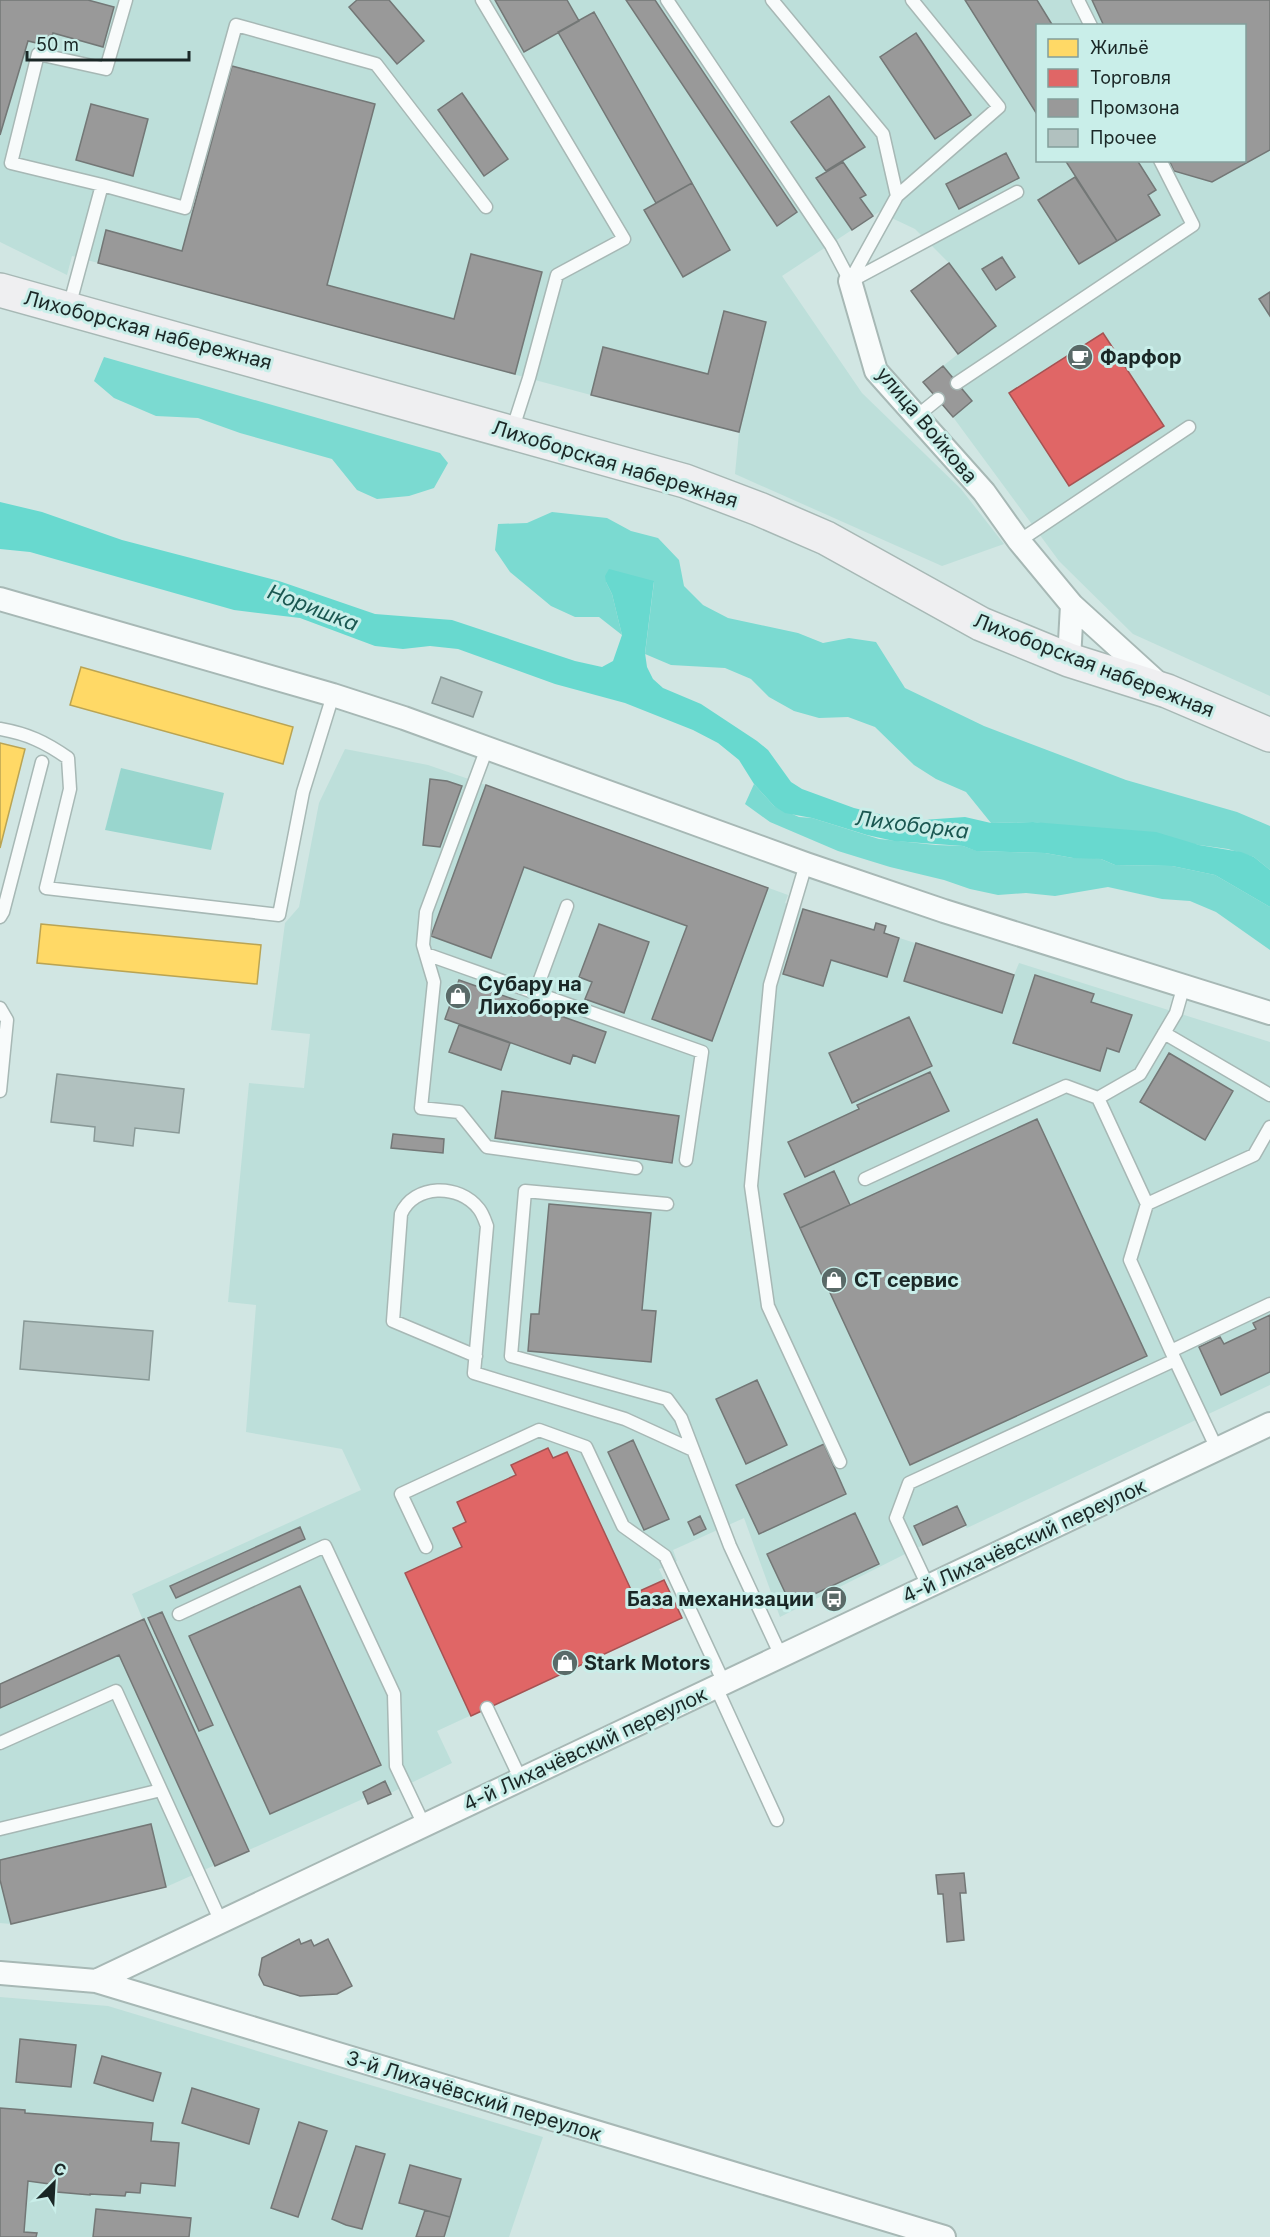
<svg xmlns="http://www.w3.org/2000/svg" width="1270" height="2237" font-family="Inter,sans-serif">
	<style>
		.built { fill: #bddfda; fill-rule: evenodd }
		.green { fill: #99d6ce }
		.forest { fill: #7bdad1 }
		.water { fill: #68d9cf }
		.homes { fill: #ffd966; stroke: #baa453; stroke-width: 1.5 }
		.shops { fill: #e06666; stroke: #a55353; stroke-width: 1.5 }
		.industry { fill: #999; stroke: #737776; stroke-width: 1.5 }
		.building { fill: #b1c1bf; stroke: #899997; stroke-width: 1.5 }
		.lines { fill: none; stroke-linecap: round; stroke-linejoin: round }
		.lane-casing { stroke: #a7b8b5; stroke-width: 15 }
		.street-casing { stroke: #a7b8b5; stroke-width: 26 }
		.secondary-casing { stroke: #a7b8b5; stroke-width: 36 }
		.lane { stroke: #f8fbfb; stroke-width: 12 }
		.street { stroke: #f8fbfb; stroke-width: 22 }
		.secondary { stroke: #efeff1; stroke-width: 33 }
		.labels { text-anchor: middle; stroke-width: 6; stroke-linejoin: round; paint-order: stroke }
		.street-label { font-size: 20px; fill: #1a2726; stroke: #c9eee9 }
		.poi-label { font-size: 20px; font-weight: bold; fill: #1a2726; stroke: #c9eee9; text-anchor: start }
		.water-label { font-size: 21px; font-style: italic; fill: #1a5751; stroke: #c9eee9 }
	</style>
	<rect width="100%" height="100%" fill="#d1e6e3"/>
	<!-- built -->
	<path class="built" d="M0 0H1270V696L1133 634 1059 561 953 417 923 382 958 354 911 291 949 263 915 229 879 212 782 276 862 393 961 489 1004 544 942 566 735 474 739 432 591 395 72 256 67 275 0 242ZM1038 26H1244V160H1038Z
		M345 749 428 765 486 785 788 895 785 903 793 906 874 930 876 923 886 926 884 933 1014 975 1019 963 1270 1042V1385L967 1528 965 1526 923 1545 780 1617 744 1518 673 1550 677 1561 659 1569 682 1618 437 1731 452 1763 368 1804 365 1798 166 1887 11 1924 0 1923V1684L143 1620 132 1594 361 1490 342 1449 246 1432 256 1305 228 1302 249 1083 304 1088 310 1034 271 1030 285 923 299 907 319 803Z
		M0 1997 108 2006 543 2137 509 2237H0Z"/>
	<!-- green -->
	<path class="green" d="M121 768 224 793 211 850 105 830Z"/>
	<!-- forest -->
	<path class="forest" d="M104 357 440 453 448 463 434 488 409 496 377 499 357 490 332 459 240 433 198 418 156 416 114 398 94 381Z
		M552 512 607 518 631 531 658 538 679 560 684 586 703 605 728 618 798 633 823 643 849 638 876 642 905 688 984 726 1126 780 1237 812 1270 826V870L1254 857 1228 849 1033 822 991 823 966 792 936 779 914 765 875 727 848 717 819 718 794 711 769 697 751 679 725 668 671 665 645 654 654 582H606L612 594 622 635 599 617H575L551 606 510 572 495 550 498 524 527 523Z
		M754 784 774 806 799 817 812 818 879 839 936 845 963 846 977 851 1045 853 1073 858 1088 857 1101 859 1115 865 1172 866 1215 875 1270 907V950L1216 912 1190 901 1162 899 1108 887 1055 896 1026 893 998 895 970 889 944 880 890 867 838 851 770 822 745 804Z"/>
	<!-- water -->
	<path class="water" d="M0 502 42 512 122 540 279 581 375 614 452 620 575 661 602 667 613 661 622 635 612 594 606 582 605 576 609 569 654 581 645 653 647 667 653 679 663 688 701 704 757 741 768 750 791 782 802 789 854 808 908 821 965 817 991 823 1033 822 1156 832 1199 845 1241 852 1254 857 1270 870V907L1215 875 1172 866 1115 865 1101 859 1073 858 1045 853 976 851 963 846 894 841 867 835 812 818 785 813 774 806 754 784 739 760 718 743 693 730 625 703 555 684 458 649 430 646 403 649 375 646 300 618 234 610 30 552 0 549Z"/>
	<!-- homes -->
	<path class="homes" d="M81 667 293 727 283 764 70 705Z
		M0 743 25 749 0 848Z
		M41 924 261 945 257 984 37 963Z"/>
	<!-- shops -->
	<path class="shops" d="M1103 333 1164 426 1069 486 1009 393Z
		M548 1448 553 1458 567 1452 633 1594 664 1580 682 1618 471 1716 405 1573 462 1547 453 1528 466 1522 457 1502 516 1475 511 1465Z"/>
	<!-- industry -->
	<path class="industry" d="M0 0H88L114 7 103 47 53 33 49 46 28 41 0 135Z
		M357 0H389L424 41 397 64 349 7Z
		M495 0H567L579 21 524 52Z
		M626 0H655L797 212 777 226Z
		M965 0H1037L1053 26H1038V116Z
		M1092 0H1270V150L1212 182 1174 171 1169 160H1244V26H1104Z
		M594 12 692 183 656 203 558 32Z
		M916 33 971 115 935 139 880 57Z
		M232 66 375 104 327 285 454 319 471 254 542 272 515 374 98 263 106 230 182 251Z
		M462 93 508 159 484 176 438 110Z
		M829 96 865 147 826 171 791 122Z
		M91 104 148 119 133 176 76 160Z
		M1006 153 1019 178 959 209 946 184Z
		M1065 160H1137L1156 190 1148 195 1160 215 1117 241Z
		M843 162 866 195 860 198 873 216 852 230 816 178Z
		M1075 177 1117 241 1079 264 1038 200Z
		M692 183 730 250 683 277 644 210Z
		M1002 257 1015 277 996 290 982 269Z
		M949 263 996 326 958 354 911 291Z
		M1270 292V316L1259 299Z
		M724 311 766 322 739 432 591 395 603 347 708 374Z
		M943 366 972 401 953 417 923 382Z
		M430 779 447 781 462 786 440 847 423 845Z
		M486 785 768 888 712 1041 652 1019 687 926 524 867 491 958 431 936Z
		M803 909 874 930 876 923 886 926 884 933 899 938 887 977 831 960 823 986 783 974Z
		M599 924 649 942 624 1013 585 999 592 982 579 977Z
		M916 943 1014 975 1002 1013 904 981Z
		M1035 975 1094 994 1091 1002 1132 1015 1119 1052 1107 1048 1100 1071 1013 1043Z
		M459 980 606 1032 595 1063 573 1055 570 1064 445 1019Z
		M909 1017 932 1066 852 1103 829 1053Z
		M459 1025 510 1043 501 1070 449 1052Z
		M1169 1053 1233 1091 1205 1140 1140 1102Z
		M930 1072 949 1111 805 1177 788 1142 859 1109 857 1105Z
		M502 1091 679 1116 672 1163 495 1138Z
		M1037 1119 1147 1356 910 1465 800 1228Z
		M393 1134 444 1139 443 1153 391 1148Z
		M834 1171 850 1205 800 1228 784 1194Z
		M549 1204 651 1213 642 1310 656 1311 651 1362 528 1351 531 1314H539Z
		M1270 1315V1372L1221 1395 1199 1347 1220 1337 1224 1344 1256 1329 1253 1323Z
		M757 1380 787 1445 746 1464 716 1399Z
		M633 1440 669 1519 644 1530 608 1452Z
		M824 1444 846 1494 759 1534 736 1485Z
		M957 1506 966 1525 923 1545 914 1526Z
		M855 1513 879 1564 791 1605 767 1554Z
		M700 1516 706 1529 694 1535 688 1522Z
		M300 1527 305 1539 176 1598 170 1586Z
		M300 1586 381 1765 270 1814 189 1636Z
		M162 1612 213 1725 199 1731 148 1618Z
		M144 1619 249 1851 215 1866 119 1655 0 1708V1684Z
		M385 1781 391 1794 368 1804 363 1792Z
		M151 1824 166 1887 11 1924 0 1880V1860Z
		M964 1873 966 1893H960L964 1940 947 1942 943 1894H938L936 1875Z
		M299 1939 301 1944 311 1940 314 1946 328 1939 352 1986 337 1994 300 1996 264 1985 259 1975 262 1958Z
		M20 2039 76 2045 71 2087 16 2082Z
		M102 2056 161 2073 153 2101 94 2083Z
		M192 2088 259 2109 249 2144 182 2123Z
		M0 2108 25 2110V2113L153 2123 151 2141 179 2143 175 2186 141 2183 140 2193 126 2192 125 2196 90 2194V2195L57 2192V2185L28 2181 24 2232 37 2233 36 2237H0Z
		M299 2122 327 2131 298 2217 271 2208Z
		M356 2146 385 2154 362 2229 346 2225 332 2219Z
		M410 2165 461 2179 450 2217 399 2203Z
		M96 2209 191 2218 189 2237H93Z
		M425 2210 450 2217 444 2237H416Z"/>
	<!-- building -->
	<path class="building" d="M441 677 482 692 473 717 432 703Z
		M57 1074 184 1089 179 1133 135 1128 133 1146 94 1141 95 1127 51 1122Z
		M24 1321 153 1331 149 1380 20 1369Z"/>
	<g class="lines">
		<!-- lane casing -->
		<g class="lane-casing">
			<path id="lane" d="M482 0 624 239 557 275 529 378 512 431
				M667 0 831 245 850 281
				M772 0 883 134 897 196
				M1078 0 1091 26
				M102 185 11 163 38 54 106 69 126 0
				M850 281 897 196 999 107 912 0
				M851 281 1017 192
				M69 307 102 185 185 208 236 25 376 64 486 207
				M957 383 1193 225 1160 160
				M917 416 938 399
				M1019 541 1189 427
				M0 729C28 734 45 742 68 758L70 789 46 888 279 915 303 792 333 695
				M487 748 426 912 423 945 434 982 421 1108 459 1112 487 1147 636 1168
				M806 864 770 985 751 1186 768 1306 840 1462
				M0 917 3 912 42 762
				M426 954 702 1052 686 1160
				M535 993 567 906
				M0 1008 7 1020 0 1091
				M1164 1033 1270 1095
				M1098 1098 1140 1074 1176 1013 1184 985
				M865 1179 1066 1086 1098 1098 1147 1204 1130 1260 1175 1360
				M667 1204 525 1191 511 1356 667 1399 681 1418 730 1546 781 1656
				M1147 1204 1254 1155 1270 1127
				M1171 1351 1270 1304
				M476 1356 393 1321 401 1214C414 1184 459 1183 479 1209 483 1214 485 1221 487 1226L474 1373 625 1419 693 1450
				M426 1547 401 1494 539 1430 586 1447 623 1526 665 1556 724 1683
				M928 1586 896 1518 909 1483 1175 1360 1217 1449
				M179 1614 325 1546 394 1694 396 1766 424 1825
				M716 1687 777 1820
				M487 1708 521 1780
				M0 1743 116 1691 221 1922
				M0 1829 161 1790"/>
		</g>
		<!-- street casing -->
		<g class="street-casing">
			<path id="street" d="M850 281 876 371 984 492 1019 541 1072 605 1160 685
				M0 599 333 695 404 718 806 864 944 911 1270 1013
				M1069 660 1072 605
				M0 1973 96 1981 944 2237
				M96 1981 1270 1424"/>
		</g>
		<!-- secondary casing -->
		<g class="secondary-casing">
			<path id="secondary" d="M0 290 685 481 759 509 826 538 981 624 1069 660 1167 691 1270 735"/>
		</g>
		<!-- lane -->
		<use href="#lane" class="lane"/>
		<!-- street -->
		<use href="#street" class="street"/>
		<!-- secondary -->
		<use href="#secondary" class="secondary"/>
	</g>
	<!-- icons -->
	<defs>
		<g id="cafe-disc" transform="scale(1.35)"><circle r="9.5" fill="#5a6a68" stroke="#c9eee9"/><path d="M-5.5-4.5H6V0H3Q3 3.5 0 3.5H-2.5Q-5.5 3.5-5.5 0ZM3-3.2v2h1.7v-2ZM-6 4.5H4V6H-6Z" fill="#fff"/></g>
		<g id="shop-disc" transform="scale(1.35)"><circle r="9.5" fill="#5a6a68" stroke="#c9eee9"/><path d="M-5-2.5h2.3a2.7 3.5 0 0 1 5.4 0H5L5.5 6h-11ZM-1.5-2.5h3a1.5 2.3 0 0 0-3 0Z" fill="#fff"/></g>
		<g id="bus-disc" transform="scale(1.35)"><circle r="9.5" fill="#5a6a68" stroke="#c9eee9"/><path d="M-5-6H5V4H4V6H2V4H-2V6H-4V4H-5ZM-3.5-4V0h7V-4ZM-3.5 1.2v1.5H-2V1.2ZM2 1.2v1.5H3.5V1.2Z" fill="#fff"/></g>
	</defs>
	<g fill-rule="evenodd">
		<use href="#cafe-disc" x="1080" y="357"/>
		<use href="#shop-disc" x="458" y="996"/>
		<use href="#shop-disc" x="834" y="1280"/>
		<use href="#bus-disc" x="834" y="1599"/>
		<use href="#shop-disc" x="565" y="1663"/>
	</g>
	<g class="labels">
		<!-- street labels -->
		<g class="street-label">
			<text transform="translate(148 330) rotate(15)" y="7">Лихоборская набережная</text>
			<text transform="translate(927 425) rotate(50)" y="7">улица Войкова</text>
			<text transform="translate(615 464) rotate(17)" y="7">Лихоборская набережная</text>
			<text transform="translate(1094 665) rotate(21)" y="7">Лихоборская набережная</text>
			<text transform="translate(1024 1541) rotate(-25)" y="7">4-й Лихачёвский переулок</text>
			<text transform="translate(585 1749) rotate(-25)" y="7">4-й Лихачёвский переулок</text>
			<text transform="translate(474 2096) rotate(17)" y="7">3-й Лихачёвский переулок</text>
		</g>
		<!-- poi labels -->
		<g class="poi-label">
			<text x="1100" y="364">Фарфор</text>
			<text x="478" y="991">Субару на<tspan x="478" dy="23">Лихоборке</tspan></text>
			<text x="854" y="1287">СТ сервис</text>
			<text x="814" y="1606" text-anchor="end">База механизации</text>
			<text x="584" y="1670">Stark Motors</text>
		</g>
		<!-- water labels -->
		<g class="water-label">
			<text transform="translate(313 608) rotate(21)" y="7">Норишка</text>
			<text transform="translate(912 825) rotate(7)" y="7">Лихоборка</text>
		</g>
	</g>
	<!-- legend -->
	<rect x="1036" y="24" width="210" height="138" fill="#c9eee9" stroke="#839e9b" stroke-width="1.5"/>
	<rect x="1048" y="39" width="30" height="18" fill="#ffd966" stroke="#839e9b" stroke-width="1.5"/>
	<text x="1090" y="54" font-size="18" fill="#1a2726">Жильё</text>
	<rect x="1048" y="69" width="30" height="18" fill="#e06666" stroke="#839e9b" stroke-width="1.5"/>
	<text x="1090" y="84" font-size="18" fill="#1a2726">Торговля</text>
	<rect x="1048" y="99" width="30" height="18" fill="#999999" stroke="#839e9b" stroke-width="1.5"/>
	<text x="1090" y="114" font-size="18" fill="#1a2726">Промзона</text>
	<rect x="1048" y="129" width="30" height="18" fill="#b1c1bf" stroke="#839e9b" stroke-width="1.5"/>
	<text x="1090" y="144" font-size="18" fill="#1a2726">Прочее</text>
	<!-- north arrow -->
	<g transform="translate(54 2183) rotate(24)" stroke="#c9eee9" stroke-width="4.5" paint-order="stroke">
	<path d="M0-4.5L10 22L0 15L-10 22Z" fill="#1a2726"/>
	<text y="-9" font-size="16" font-weight="bold" text-anchor="middle" fill="#1a2726">С</text>
	</g>
	<!-- scale -->
	<path d="M27 51v9h162v-9" fill="none" stroke="#1a2726" stroke-width="3"/>
	<text x="36" y="51" font-size="18" fill="#1a2726" stroke="#c9eee9" stroke-width="4.5" paint-order="stroke">50 m</text>
</svg>
